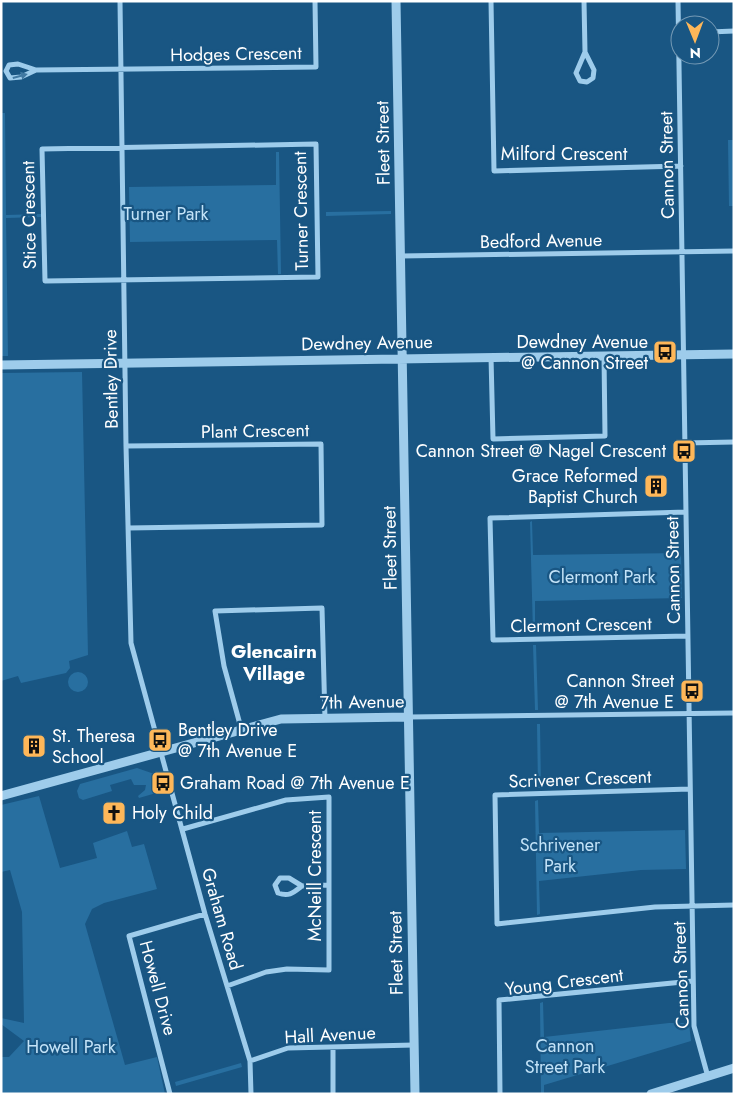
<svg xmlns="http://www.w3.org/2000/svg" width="735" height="1095" font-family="Jost,sans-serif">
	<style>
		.green { fill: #286fa0 }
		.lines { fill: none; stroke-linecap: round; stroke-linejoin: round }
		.minor { stroke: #9ecceb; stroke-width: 5 }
		.tertiary { stroke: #9ecceb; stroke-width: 9 }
		.oneway { fill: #4179a2 }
		.labels { text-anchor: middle; stroke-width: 4.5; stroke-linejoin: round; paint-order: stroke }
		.street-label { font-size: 18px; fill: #fff; stroke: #195683 }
		.park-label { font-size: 18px; fill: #c3e3f8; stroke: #195683 }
		.poi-label { font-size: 18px; fill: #fff; stroke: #195683; text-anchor: end }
		.neighbourhood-label { font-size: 19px; font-weight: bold; fill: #fff; stroke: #195683 }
	</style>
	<rect width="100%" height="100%" fill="#195683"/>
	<!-- green -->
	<path class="green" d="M1 113H5L6 215 41 214V217L6 218 8 356H1Z
		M728 140H734V206H729Z
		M276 152H279L281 274H278L277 240 130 242 129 187 276 185Z
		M391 211V214L326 216V212Z
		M82 372 88 655 69 661 70 668 66 673 21 683 18 676 1 681V373Z
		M532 521 533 555 681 553 682 598 535 601V633H533L530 522Z
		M533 645H536L538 710H535Z
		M68 682a10 10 0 1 1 20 0a10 10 0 1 1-20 0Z
		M537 724H540L541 788H538Z
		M137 768 160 776 163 791 139 798 138 796 145 790 146 785H134L131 779 110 785 112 791 83 800 79 798 77 791 80 784Z
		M39 796 60 868 97 858 93 843 127 831 132 847 144 844 157 889 104 903 92 909 85 924 125 1065 157 1057 165 1094H1V1057H9L24 1041 1 1024V1018L24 1023 22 912 10 870 1 872V805Z
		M538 800 539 833 685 830 686 869 641 870 539 881 540 914 537 915 535 801Z
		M543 1002 544 1037 669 1023H689L691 1041 544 1085V1094H541L540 1003Z
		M241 1063 242 1067 176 1086 175 1082Z"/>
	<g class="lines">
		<!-- minor -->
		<path class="minor" d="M120 1 126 446 131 643 205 914 250 1061 251 1094
			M491 1 494 171 681 166
			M584 1 585 52 594 70 593 78 587 82 580 81 576 73 585 52
			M678 1 694 1026 708 1077
			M710 32 734 31
			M36 70 21 77 10 78 6 71 9 65 18 64 36 70 316 67 315 1
			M316 144 318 277 45 281 42 149Z
			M401 256 734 251
			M491 357 493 439 605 436 604 356
			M685 443 734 442
			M126 446 321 444 322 525 128 528
			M686 512 490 518 493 640 688 636
			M409 717 734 713
			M241 728 224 666 215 611 322 608 325 719
			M690 789 495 795 497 924 655 907 734 905
			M183 829 286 800 329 797V970L287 969 266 972 227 986
			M302 886C293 893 289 897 278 893L275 885 280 878H289L302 886 328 885
			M333 1047V1094
			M250 1061 288 1048 414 1045
			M170 1094 129 936 205 914
			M500 1094 499 1000 693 981"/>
		<!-- tertiary -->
		<path class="tertiary" d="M396 1 415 1094
			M1 365 734 354
			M1 796 281 719 409 717
			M651 1094 734 1068"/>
	</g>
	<!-- one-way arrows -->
	<defs><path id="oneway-solid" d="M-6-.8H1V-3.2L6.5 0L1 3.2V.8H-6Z" transform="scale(1.25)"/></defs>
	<use class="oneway" href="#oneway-solid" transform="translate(20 76) rotate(-15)"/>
	<!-- icons -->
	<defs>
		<g id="bus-square" transform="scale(1.25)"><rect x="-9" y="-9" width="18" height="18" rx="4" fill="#feb759" stroke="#195683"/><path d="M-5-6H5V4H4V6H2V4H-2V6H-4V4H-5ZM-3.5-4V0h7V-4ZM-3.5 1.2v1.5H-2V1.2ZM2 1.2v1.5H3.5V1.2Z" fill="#111"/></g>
		<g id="building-square" transform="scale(1.25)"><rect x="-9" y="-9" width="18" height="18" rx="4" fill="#feb759" stroke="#195683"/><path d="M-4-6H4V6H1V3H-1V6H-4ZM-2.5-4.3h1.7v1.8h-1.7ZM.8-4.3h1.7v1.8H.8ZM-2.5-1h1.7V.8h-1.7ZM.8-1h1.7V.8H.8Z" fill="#111"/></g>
		<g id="church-square" transform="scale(1.25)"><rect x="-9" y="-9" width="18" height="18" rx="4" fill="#feb759" stroke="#195683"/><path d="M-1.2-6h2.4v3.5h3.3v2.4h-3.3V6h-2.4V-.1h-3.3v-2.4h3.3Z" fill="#111"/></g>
	</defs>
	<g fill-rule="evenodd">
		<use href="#bus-square" x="665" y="352"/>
		<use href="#bus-square" x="684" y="451"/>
		<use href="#building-square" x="656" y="486"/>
		<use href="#bus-square" x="692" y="691"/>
		<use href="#bus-square" x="160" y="740"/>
		<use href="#building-square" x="34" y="746"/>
		<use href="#bus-square" x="163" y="783"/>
		<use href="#church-square" x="114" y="813"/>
	</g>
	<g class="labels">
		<!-- street labels -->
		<g class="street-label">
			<text transform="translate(236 54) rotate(-1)" y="6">Hodges Crescent</text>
			<text transform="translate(383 143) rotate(-91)" y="6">Fleet Street</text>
			<text x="564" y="160">Milford Crescent</text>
			<text transform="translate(667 165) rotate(-91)" y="6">Cannon Street</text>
			<text transform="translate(301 211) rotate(-91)" y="6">Turner Crescent</text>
			<text transform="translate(29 215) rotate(-91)" y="6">Stice Crescent</text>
			<text transform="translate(541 241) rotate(-1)" y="6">Bedford Avenue</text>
			<text transform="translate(367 343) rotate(-1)" y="6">Dewdney Avenue</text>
			<text transform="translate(111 379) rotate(-91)" y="6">Bentley Drive</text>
			<text transform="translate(255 431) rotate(-1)" y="6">Plant Crescent</text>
			<text transform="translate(390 548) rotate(-91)" y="6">Fleet Street</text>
			<text transform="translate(673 570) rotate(-91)" y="6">Cannon Street</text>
			<text transform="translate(581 625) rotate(-1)" y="6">Clermont Crescent</text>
			<text transform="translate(362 702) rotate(-1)" y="6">7th Avenue</text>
			<text transform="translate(580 779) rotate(-2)" y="6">Scrivener Crescent</text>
			<text transform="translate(315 876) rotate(-90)" y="6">McNeill Crescent</text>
			<text transform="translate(222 919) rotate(74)" y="6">Graham Road</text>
			<text transform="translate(396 953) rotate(-91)" y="6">Fleet Street</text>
			<text transform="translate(681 975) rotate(-92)" y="6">Cannon Street</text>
			<text transform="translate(564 982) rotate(-7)" y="6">Young Crescent</text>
			<text transform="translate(158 988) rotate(75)" y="6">Howell Drive</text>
			<text transform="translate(330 1035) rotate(-3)" y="6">Hall Avenue</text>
		</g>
		<!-- park labels -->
		<g class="park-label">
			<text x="166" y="220">Turner Park</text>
			<text x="602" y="583">Clermont Park</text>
			<text x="560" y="851">Schrivener<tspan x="560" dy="21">Park</tspan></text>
			<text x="565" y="1052">Cannon<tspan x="565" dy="21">Street Park</tspan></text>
			<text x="71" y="1053">Howell Park</text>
		</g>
		<!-- poi labels -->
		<g class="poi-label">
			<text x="648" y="348">Dewdney Avenue<tspan x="648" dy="21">@ Cannon Street</tspan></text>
			<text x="666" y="457">Cannon Street @ Nagel Crescent</text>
			<text x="638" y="482">Grace Reformed<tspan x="638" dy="21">Baptist Church</tspan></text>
			<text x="674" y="687">Cannon Street<tspan x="674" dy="21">@ 7th Avenue E</tspan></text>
			<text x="178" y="736" text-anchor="start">Bentley Drive<tspan x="178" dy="21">@ 7th Avenue E</tspan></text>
			<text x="52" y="742" text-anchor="start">St. Theresa<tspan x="52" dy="21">School</tspan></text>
			<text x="180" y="789" text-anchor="start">Graham Road @ 7th Avenue E</text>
			<text x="132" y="819" text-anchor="start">Holy Child</text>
		</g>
		<!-- neighbourhood labels -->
		<g class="neighbourhood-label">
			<text x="274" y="658">Glencairn<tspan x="274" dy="22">Village</tspan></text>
		</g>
	</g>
	<!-- border -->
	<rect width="735" height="1095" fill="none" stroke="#ffffff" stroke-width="5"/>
	<!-- north arrow -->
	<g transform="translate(695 40) rotate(179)"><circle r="24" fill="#195683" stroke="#759ab5"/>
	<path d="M0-4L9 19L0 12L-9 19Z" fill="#feb759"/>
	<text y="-8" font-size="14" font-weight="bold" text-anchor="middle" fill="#ffffff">N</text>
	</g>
</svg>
